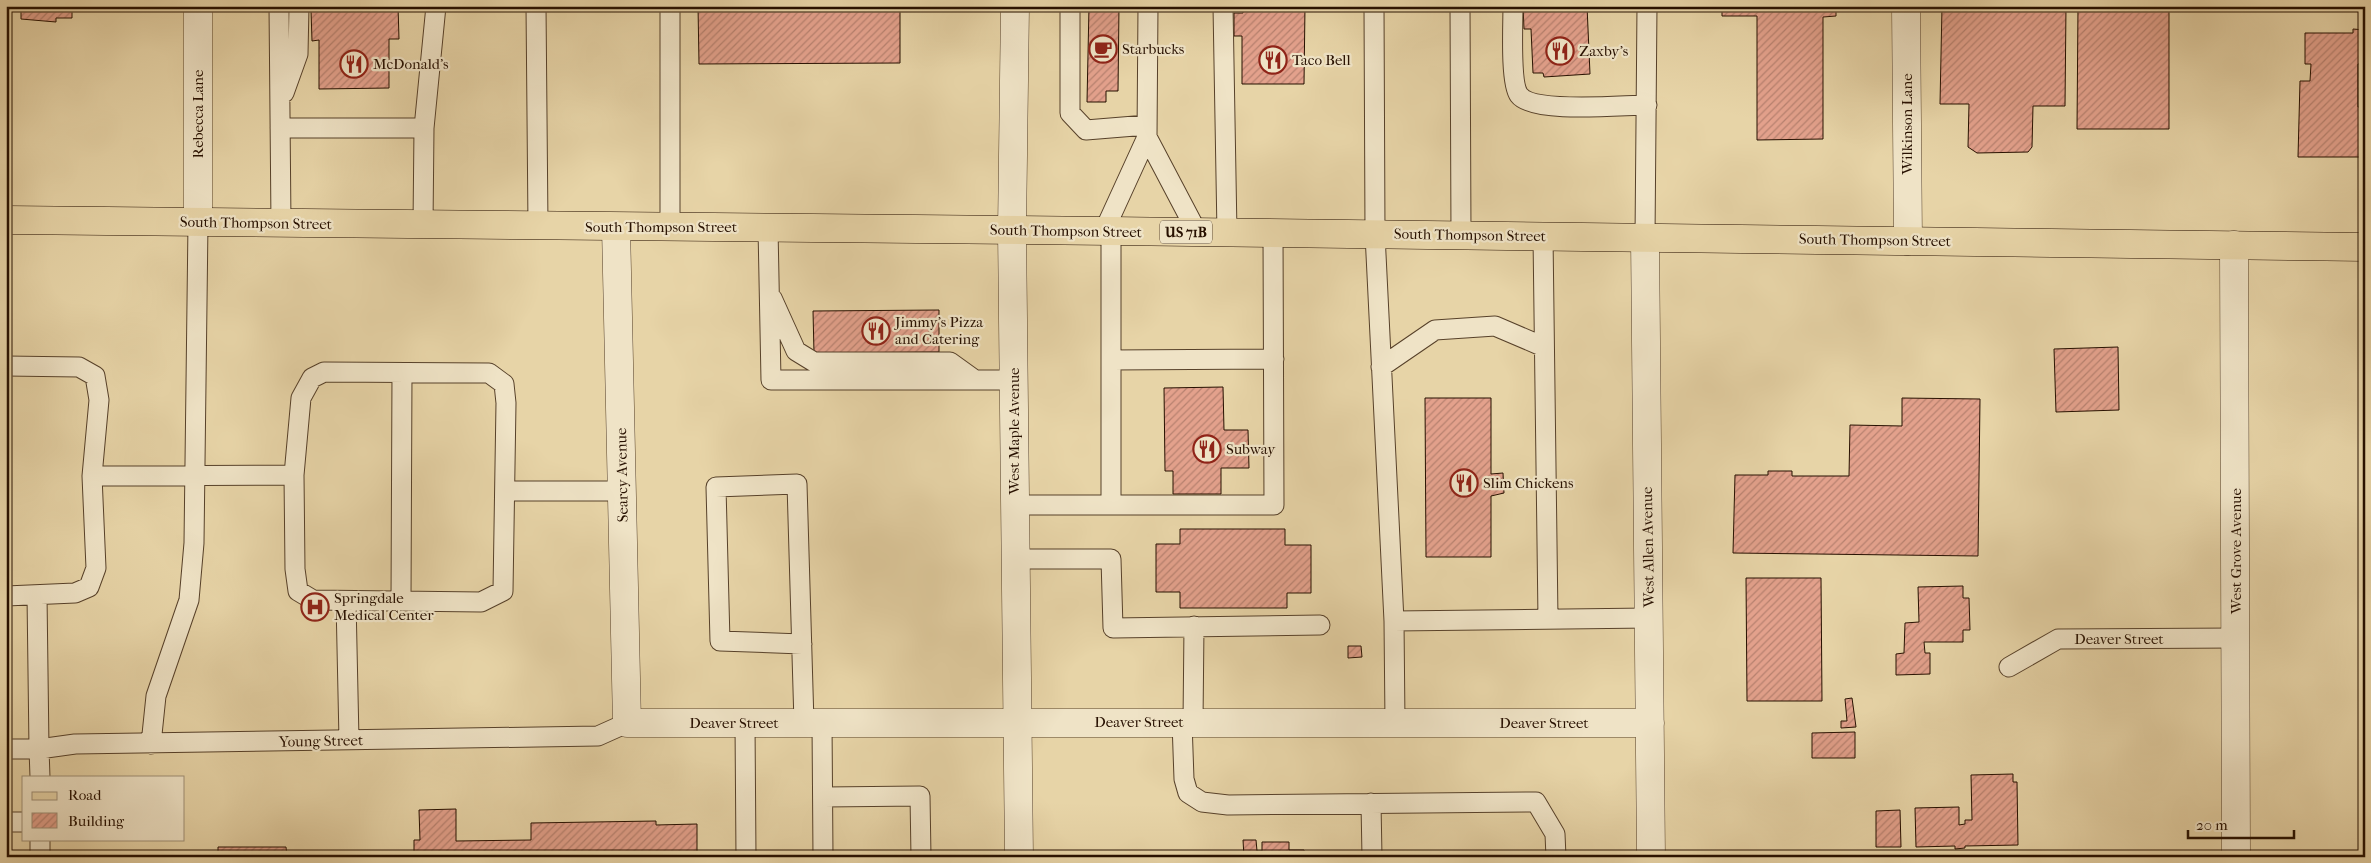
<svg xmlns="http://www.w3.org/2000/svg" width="2371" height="863" font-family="'IM FELL French Canon',serif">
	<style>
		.building { fill: url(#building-hatch); stroke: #271000 }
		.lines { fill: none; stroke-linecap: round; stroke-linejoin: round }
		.service-casing { stroke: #57412a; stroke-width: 21 }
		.minor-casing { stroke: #57412a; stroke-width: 29 }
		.primary-casing { stroke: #271000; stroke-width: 29 }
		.service { stroke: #efe3c6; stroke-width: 19 }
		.minor { stroke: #efe3c6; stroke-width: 28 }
		.primary { stroke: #e7d4a7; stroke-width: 28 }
		.labels { text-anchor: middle; stroke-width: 4.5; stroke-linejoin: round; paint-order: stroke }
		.shield { fill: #efe3c6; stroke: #634f3b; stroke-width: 1 }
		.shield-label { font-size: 14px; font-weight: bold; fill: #271000 }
		.poi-label { font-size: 15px; fill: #271000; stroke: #efe3c6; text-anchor: start }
		.street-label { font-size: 15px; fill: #271000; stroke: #efe3c6 }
	</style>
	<defs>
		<pattern id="building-hatch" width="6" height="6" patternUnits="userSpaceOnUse" patternTransform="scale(1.25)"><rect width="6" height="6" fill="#e3a18c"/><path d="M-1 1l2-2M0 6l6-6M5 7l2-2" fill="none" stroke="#b88270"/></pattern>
	</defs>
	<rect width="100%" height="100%" fill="#e7d4a7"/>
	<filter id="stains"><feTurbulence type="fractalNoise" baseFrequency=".004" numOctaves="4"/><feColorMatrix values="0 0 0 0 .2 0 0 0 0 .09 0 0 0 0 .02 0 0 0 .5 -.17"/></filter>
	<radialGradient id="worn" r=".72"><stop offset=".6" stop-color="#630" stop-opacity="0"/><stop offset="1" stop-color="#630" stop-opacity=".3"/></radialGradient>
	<!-- building -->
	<path class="building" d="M21 6H72V18H56V22L21 19Z
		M303 6H398L399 39H389V88L319 89V40L312 41 311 10H303Z
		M698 6H900V63L699 64Z
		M1089 6H1119L1118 91H1106V102H1087Z
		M1243 6H1305L1304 84H1242V36H1234V13H1243Z
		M1523 6H1587L1590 74 1544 77 1543 73H1533L1531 29H1524Z
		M1722 6H1836V16L1823 17V139L1757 140V16H1722Z
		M1942 6H2066L2065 106H2033L2032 147 2028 152 1977 153 1968 147 1969 104H1940Z
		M2078 6H2169V129H2077Z
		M2353 29 2365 30V64H2358V107H2365V157H2298L2300 81H2310L2311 64H2305V33H2353Z
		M939 310V352L814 353 813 311Z
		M2118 347 2119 410 2056 412 2054 349Z
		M1223 387 1224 430H1248L1249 468H1221V494H1173V471H1165L1164 388Z
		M1425 398H1491V474L1503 473 1504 493 1491 496V557H1426Z
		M1902 398 1980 399 1978 556 1733 553 1735 475H1768V471H1792V476H1849L1850 425 1902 426Z
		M1180 529H1285V545H1311V593H1287V608H1180V592H1156V544H1180Z
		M1746 578H1821L1822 701H1747Z
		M1963 586V598H1969L1970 630H1963V642H1924L1925 653H1930V674L1896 675V654L1904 653 1905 623 1919 622 1918 587Z
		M1348 646H1361L1362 657 1348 658Z
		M1852 698 1856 727 1841 728V721H1847L1845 699Z
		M1855 732V758H1812V733Z
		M2013 774V782H2017L2018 845 1965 846V848L1955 849V846L1916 847 1915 808 1959 807V825L1965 824V820H1972L1971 775Z
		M456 809V841L531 840V823L656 821V825L697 824V857H414V840H420L419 810Z
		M1900 810 1901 847H1876V811Z
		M1243 840H1256L1257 851H1262V842H1289V850H1304L1305 857H1244Z
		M218 847H286L287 857H218Z"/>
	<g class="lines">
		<!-- service casing -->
		<g class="service-casing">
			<path id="service" d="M279 6 281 224
				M536 6 538 226
				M670 6V227
				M1070 6V113L1086 130 1147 125
				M1223 6 1227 233
				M1374 6 1375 234 1394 621
				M1460 6 1461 235
				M1513 6C1513 23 1510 83 1519 95 1533 114 1622 105 1647 105
				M284 93 298 54 299 6
				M280 128H424
				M1147 137 1197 232
				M423 225 424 128 436 6
				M768 228 771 380H1014
				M1104 231 1147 137 1148 6
				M1111 231V505
				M1543 236 1548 619
				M1645 238 1647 6
				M772 298 796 351 814 362H950L975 380
				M1111 360 1274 359
				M6 366 79 367 95 376 99 400 92 476 96 568 89 587 75 593 6 596
				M1381 367 1435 330 1495 326 1544 347
				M92 476 294 475 295 569 298 591 313 600 481 602 503 591 506 403 504 384 489 373 324 372 312 378 301 398 294 475
				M505 491H622
				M1015 505H1274L1273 233
				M1015 559H1111L1113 628 1320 625
				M346 601 349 740
				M401 601 402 373
				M802 644 720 641 716 487 797 484 804 723
				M2009 667 2058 639 2236 638
				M822 722 823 857
				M1182 722 1184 779 1188 793 1202 802 1228 805 1536 802 1555 834 1556 857
				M1193 722 1194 626
				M745 723 746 857
				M1395 723 1394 621 1649 618
				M151 744 156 696 189 600 194 543 198 223
				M6 749H39L37 595
				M40 777 39 749 75 744 598 736 627 723
				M824 797 920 796 921 857
				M1371 803 1372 857
				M6 822H24
				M40 839V857"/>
		</g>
		<!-- minor casing -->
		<g class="minor-casing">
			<path id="minor" d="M1015 6 1012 230 1019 857
				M1906 6 1908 241
				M198 223V6
				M616 227 627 723H1650
				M1645 238 1651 857
				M2234 245 2236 857"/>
		</g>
		<!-- primary casing -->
		<g class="primary-casing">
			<path id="primary" d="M6 220 1111 231 2365 247"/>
		</g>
		<!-- service -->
		<use href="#service" class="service"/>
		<!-- minor -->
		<use href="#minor" class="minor"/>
		<!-- primary -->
		<use href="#primary" class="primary"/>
	</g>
	<!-- icons -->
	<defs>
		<g id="cafe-ring" transform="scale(1.4375)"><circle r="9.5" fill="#efe3c6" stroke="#8f2418" stroke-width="1.5"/><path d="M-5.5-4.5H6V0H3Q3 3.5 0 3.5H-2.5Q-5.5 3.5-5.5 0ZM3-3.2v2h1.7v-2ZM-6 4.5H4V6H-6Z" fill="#8f2418"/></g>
		<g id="restaurant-ring" transform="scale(1.4375)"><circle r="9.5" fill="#efe3c6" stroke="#8f2418" stroke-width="1.5"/><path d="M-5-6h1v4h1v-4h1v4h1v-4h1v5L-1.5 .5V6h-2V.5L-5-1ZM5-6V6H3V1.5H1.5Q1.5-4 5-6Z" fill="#8f2418"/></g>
		<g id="hospital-ring" transform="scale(1.4375)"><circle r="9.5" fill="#efe3c6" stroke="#8f2418" stroke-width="1.5"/><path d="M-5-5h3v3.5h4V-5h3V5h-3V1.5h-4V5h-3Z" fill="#8f2418"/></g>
	</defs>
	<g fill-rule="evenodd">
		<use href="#cafe-ring" x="1103" y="49"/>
		<use href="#restaurant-ring" x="1560" y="51"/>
		<use href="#restaurant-ring" x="1273" y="60"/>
		<use href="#restaurant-ring" x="354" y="64"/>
		<use href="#restaurant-ring" x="876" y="331"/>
		<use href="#restaurant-ring" x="1207" y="449"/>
		<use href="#restaurant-ring" x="1464" y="483"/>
		<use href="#hospital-ring" x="315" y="607"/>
	</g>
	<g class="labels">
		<!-- shield labels -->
		<rect class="shield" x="1160" y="220.5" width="52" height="23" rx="4"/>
		<g class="shield-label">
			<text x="1186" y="237">US 71B</text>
		</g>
		<!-- poi labels -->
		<g class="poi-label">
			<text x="1122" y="54">Starbucks</text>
			<text x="1579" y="56">Zaxby's</text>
			<text x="1292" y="65">Taco Bell</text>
			<text x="373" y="69">McDonald's</text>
			<text x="895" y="327">Jimmy's Pizza<tspan x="895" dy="17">and Catering</tspan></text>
			<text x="1226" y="454">Subway</text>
			<text x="1483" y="488">Slim Chickens</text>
			<text x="334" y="603">Springdale<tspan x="334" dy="17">Medical Center</tspan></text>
		</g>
		<!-- street labels -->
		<g class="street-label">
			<text transform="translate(198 114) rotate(-90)" y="5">Rebecca Lane</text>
			<text transform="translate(1907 124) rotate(-90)" y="5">Wilkinson Lane</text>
			<text transform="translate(256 223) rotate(1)" y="5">South Thompson Street</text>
			<text x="661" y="232">South Thompson Street</text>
			<text transform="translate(1066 231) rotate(1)" y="5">South Thompson Street</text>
			<text transform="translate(1470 235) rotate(1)" y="5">South Thompson Street</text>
			<text transform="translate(1875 240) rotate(1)" y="5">South Thompson Street</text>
			<text transform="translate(1014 431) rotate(-90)" y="5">West Maple Avenue</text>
			<text transform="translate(622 475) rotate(-91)" y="5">Searcy Avenue</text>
			<text transform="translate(1648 547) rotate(-91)" y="5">West Allen Avenue</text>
			<text transform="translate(2236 551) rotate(-90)" y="5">West Grove Avenue</text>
			<text x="2119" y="644">Deaver Street</text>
			<text x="1139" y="727">Deaver Street</text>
			<text x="734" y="728">Deaver Street</text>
			<text x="1544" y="728">Deaver Street</text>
			<text transform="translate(321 741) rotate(-1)" y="5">Young Street</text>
		</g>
	</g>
	<!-- margin -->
	<rect width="2371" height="863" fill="none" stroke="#e7d4a7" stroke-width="25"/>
	<rect x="8" y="8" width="2356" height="848" fill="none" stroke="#271000" stroke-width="2.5"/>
	<rect x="12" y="12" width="2346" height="838" fill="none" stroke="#271000"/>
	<!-- legend -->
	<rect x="22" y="776" width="162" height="65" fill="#efe3c6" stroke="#9f8f77"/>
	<rect x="32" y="792" width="25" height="8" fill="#e7d4a7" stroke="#9f8f77"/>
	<text x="68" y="800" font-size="15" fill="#271000">Road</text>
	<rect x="32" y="813" width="25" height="15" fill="url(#building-hatch)" stroke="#9f8f77"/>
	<text x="68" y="826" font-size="15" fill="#271000">Building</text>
	<!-- scale -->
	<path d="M2188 830v8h106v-8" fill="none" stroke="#271000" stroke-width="2.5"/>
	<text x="2196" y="830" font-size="15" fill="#271000" stroke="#efe3c6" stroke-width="4" paint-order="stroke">20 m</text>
	<rect width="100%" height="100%" filter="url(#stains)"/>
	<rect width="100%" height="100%" fill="url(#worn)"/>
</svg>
